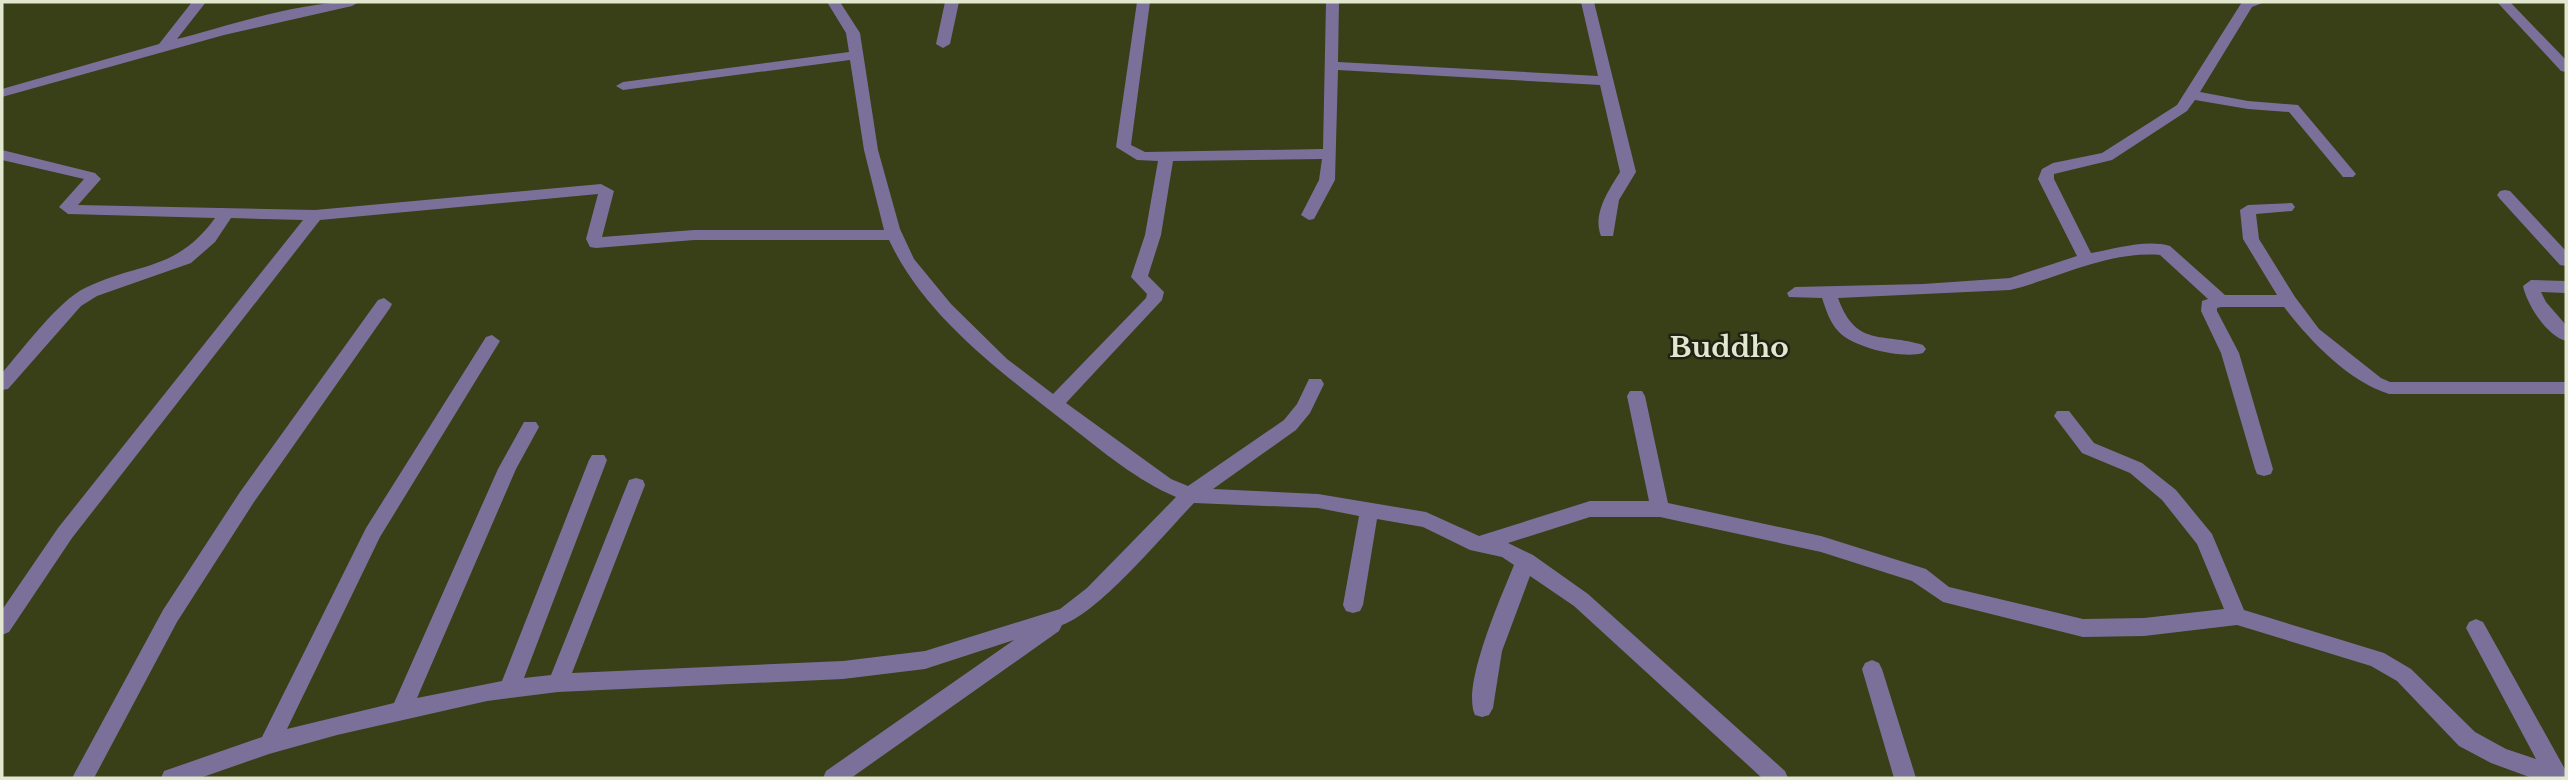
<svg xmlns="http://www.w3.org/2000/svg" width="2568" height="780" font-family="'Libre Baskerville',serif">
	<style>
		.lines { fill: none; stroke-linecap: round; stroke-linejoin: round }
		.minor { fill: #7b709a; fill-rule: evenodd }
		.labels { text-anchor: middle; stroke-width: 5; stroke-linejoin: round; paint-order: stroke }
		.quarter-label { font-size: 28px; font-weight: bold; fill: #e2e7d0; stroke: #212413 }
	</style>
	<rect width="100%" height="100%" fill="#393f16"/>
	<g class="lines">
		<!-- minor -->
		<path class="minor" d="M192 2H206L177 39C231 25 304 0 359 2L352 6 224 35 2 97V89L159 44Z
			M827 2H840L860 33 878 150 900 229 914 259 951 304 1007 359 1053 394 1146 298 1147 294 1131 277 1145 235 1158 161 1137 160 1116 147 1137 2H1150L1131 145 1145 152 1323 149 1326 2H1339L1338 62 1598 76 1581 2H1594L1636 172 1619 200 1613 236H1601C1592 214 1609 190 1620 172L1600 85 1338 70 1335 180 1314 219 1309 220 1301 215 1319 180 1322 159 1173 161 1161 235 1148 276 1164 292 1162 300 1066 403 1171 479 1188 486 1284 420 1297 404 1309 379H1321L1324 384 1310 413 1296 430 1213 489 1318 494 1426 512 1479 536 1590 501H1649L1627 396 1630 391H1642L1645 396 1668 503 1821 536 1926 569 1949 587 2083 619 2144 618 2224 609 2197 544 2162 500 2130 473 2082 453 2054 416 2057 411H2069L2094 443 2142 463 2176 490 2212 534 2244 610 2384 653 2411 669 2475 732 2506 749 2536 759 2466 628 2469 622 2476 619 2483 622 2566 771V778H2532L2491 763 2459 746 2397 681 2371 666 2237 625 2144 636 2083 637 1943 602 1912 581 1821 552 1660 517H1590L1508 543 1533 555 1588 594 1785 771 1788 778H1762L1574 606 1530 576 1502 651 1493 708 1489 715 1482 717 1475 715C1461 686 1502 595 1514 565L1502 557 1470 550 1423 527 1377 519 1363 605 1360 611 1353 613 1346 611 1343 605 1359 516 1318 508 1194 503C1164 534 1100 612 1062 625L1059 631 851 778H823L826 771 1014 640 925 669 843 679 558 692 487 701 337 735 269 754 200 778H161L164 771 262 737 366 528 486 337 492 335 500 341 380 537 287 729 394 703 498 469 524 422H536L539 427 516 469 417 698 502 681 589 460 592 455H604L607 460 524 678 551 675 629 480 636 478 643 480 645 485 572 673 843 661 925 651 1060 609 1087 588 1176 497C1138 481 1103 452 1070 426 1004 374 926 319 889 240H694L596 248 590 247 586 239 598 194 320 220 72 538 9 632 2 635V610L58 528 303 220 231 218 215 242 191 263 97 296 81 306 8 389 2 390V373C23 349 58 301 85 288 138 262 176 272 215 218L68 214 59 207 84 179 2 160V150L95 173 101 179 78 205 315 210 601 184 614 191 602 237 694 230H884L864 150 850 60 623 90 616 86 623 82 849 52 846 33Z
			M945 2H959L950 44 943 48 936 44Z
			M2242 2H2265L2252 7 2200 92 2248 101 2298 105 2356 174 2353 177H2343L2289 112 2248 109 2195 100 2187 111 2112 160 2054 174V179L2091 253C2116 249 2145 239 2170 246L2225 295H2277L2243 239 2240 210 2248 205 2292 203 2295 207 2292 211 2256 214 2259 239 2295 297 2319 329 2381 378 2390 382H2566V394H2389C2349 382 2309 340 2284 307H2221L2217 308V311L2239 353 2273 469 2271 474 2264 476 2257 474 2255 469 2221 353 2201 311 2202 301 2208 299 2160 255C2108 251 2059 278 2010 290L1838 298C1856 348 1882 332 1923 345L1926 349 1923 353C1903 359 1854 348 1839 332 1830 323 1826 310 1822 298L1789 297 1787 293 1795 287 1923 284 2010 278 2077 256 2038 179 2042 169 2053 163 2102 153 2177 105Z
			M2497 2H2510L2566 60V72L2561 71Z
			M2505 190 2510 191 2566 251V266L2560 265 2500 199 2497 195 2500 191Z
			M2531 280 2566 281V293L2541 292 2546 302 2566 325V341C2547 336 2527 305 2523 286Z
			M384 298 392 304 390 308 254 502 177 622 94 778H72L163 610 240 492 378 300Z
			M1872 660 1879 663 1882 669 1916 778H1894L1862 669 1865 663Z"/>
	</g>
	<g class="labels">
		<!-- quarter labels -->
		<g class="quarter-label">
			<text x="1729" y="357">Buddho</text>
		</g>
	</g>
	<!-- border -->
	<rect width="2568" height="780" fill="none" stroke="#e2e7d0" stroke-width="7"/>
</svg>
